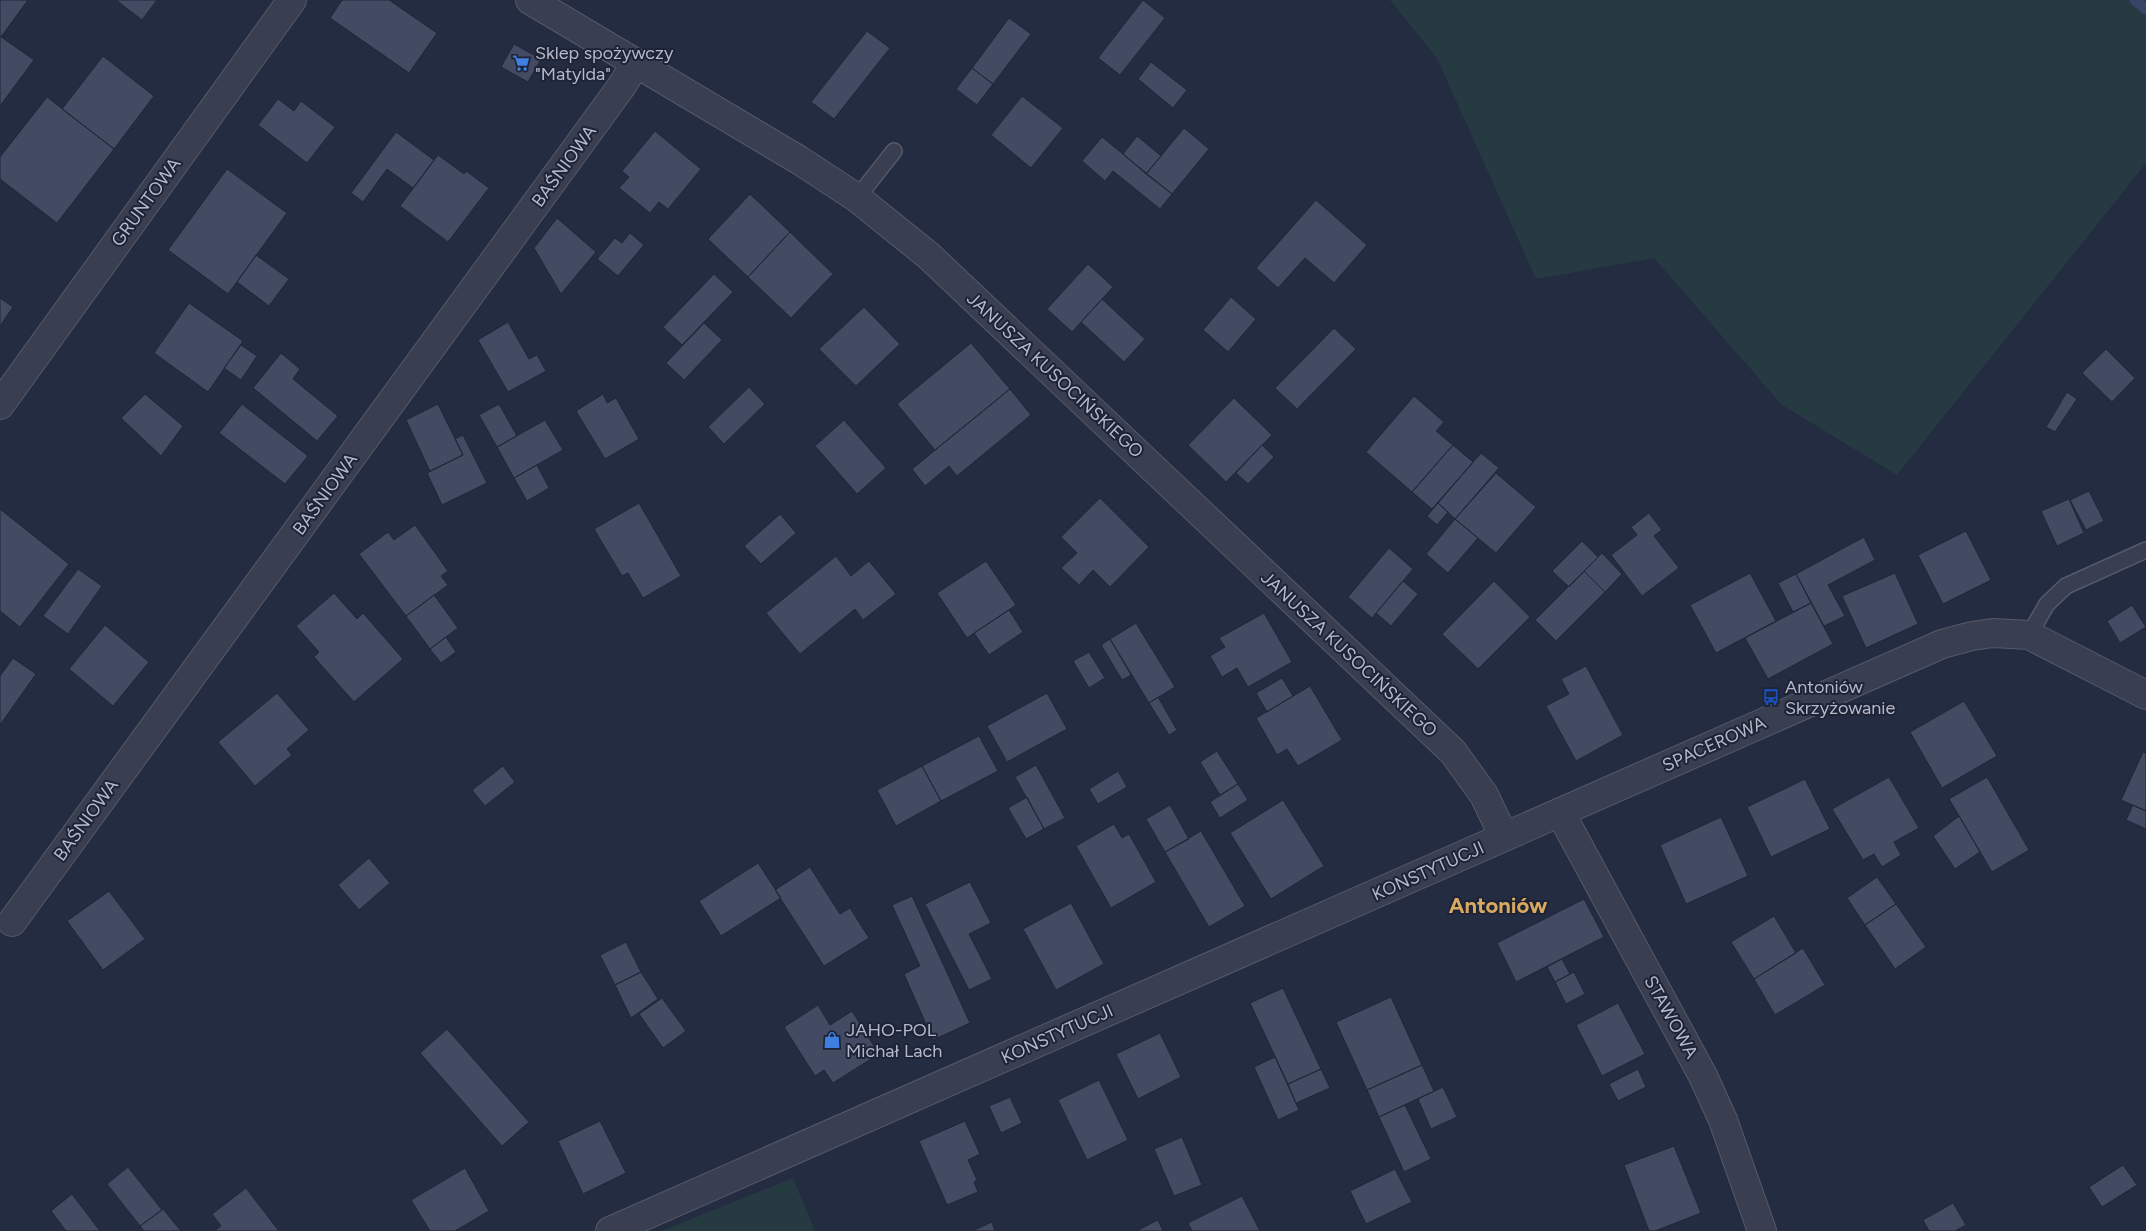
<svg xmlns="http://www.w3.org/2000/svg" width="2146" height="1231" font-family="Figtree,sans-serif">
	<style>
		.green { fill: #263a42 }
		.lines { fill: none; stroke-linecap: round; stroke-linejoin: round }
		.stream { stroke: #384468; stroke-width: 11 }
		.building { fill: #434b63; stroke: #202638 }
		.lane-casing { stroke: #545a6b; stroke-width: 18 }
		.street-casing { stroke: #545a6b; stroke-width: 30 }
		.lane { stroke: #393f50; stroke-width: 15 }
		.street { stroke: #393f50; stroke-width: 28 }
		.labels { text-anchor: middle; stroke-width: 4; stroke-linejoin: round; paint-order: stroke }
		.poi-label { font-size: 18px; fill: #b5bacb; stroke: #1e2336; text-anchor: start }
		.street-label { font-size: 18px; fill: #b5bacb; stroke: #1e2336 }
		.district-label { font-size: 22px; font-weight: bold; fill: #d9a962; stroke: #1e2336 }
	</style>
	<rect width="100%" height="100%" fill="#242c41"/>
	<!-- green -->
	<path class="green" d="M1390 0H2146V163L1897 475 1782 405 1654 258 1536 279 1437 58Z
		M793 1178 815 1231H662Z"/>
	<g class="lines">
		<!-- stream -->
		<path class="stream" d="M2135 0 2146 9"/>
	</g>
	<!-- building -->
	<path class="building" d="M0 0H28L1 37 0 36Z
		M116 0H157L142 20Z
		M342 0H389L437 33 409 73 330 18Z
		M1143 0 1165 18 1120 75 1098 58Z
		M1009 18 1031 34 993 84 972 68Z
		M867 31 890 48 834 119 811 102Z
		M0 36 34 60 0 106Z
		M514 44 541 59 528 82 501 67Z
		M103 56 154 96 114 149 62 109Z
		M1151 62 1187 90 1173 108 1138 79Z
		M972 68 993 84 977 105 956 89Z
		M1022 96 1063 128 1031 168 991 135Z
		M47 97 114 149 57 223 0 179V157Z
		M278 99 294 111 301 101 335 127 307 163 258 125Z
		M1184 128 1209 149 1172 194 1146 174Z
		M655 131 701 169 668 209 659 202 650 213 619 188 629 177 622 171Z
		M396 132 434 160 413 188 387 169 363 202 351 193Z
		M1137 136 1161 156 1146 174 1123 154Z
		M1102 137 1172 194 1160 209 1113 171 1105 181 1082 161Z
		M438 155 464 174 466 171 489 188 448 242 400 206Z
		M227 169 287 213 228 294 168 250Z
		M750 194 790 232 748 277 708 239Z
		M1316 200 1367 245 1334 283 1305 258 1278 288 1256 268Z
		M557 218 596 252 561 294 534 248Z
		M790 232 833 274 791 318 748 277Z
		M630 233 644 245 618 276 597 259 615 238 622 243Z
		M256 255 289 279 269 306 237 282Z
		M1088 264 1113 287 1072 332 1047 309Z
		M714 274 733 292 682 345 663 327Z
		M1231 297 1256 319 1228 352 1203 330Z
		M0 298 13 307 0 326Z
		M1102 299 1145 339 1124 362 1081 322Z
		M189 303 243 341 208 392 154 353Z
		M864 307 900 344 856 386 819 349Z
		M508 322 529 359 537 355 546 371 508 392 478 340Z
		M704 323 722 340 684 380 666 363Z
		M1334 328 1356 349 1297 409 1275 388Z
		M971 343 1010 389 935 450 897 404Z
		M241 345 257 356 241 380 224 368Z
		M2106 349 2135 378 2112 402 2082 373Z
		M281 353 300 369 293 379 338 416 317 441 253 388Z
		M749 387 765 404 724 444 708 427Z
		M1010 389 1031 415 957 476 949 466 925 486 912 469Z
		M2067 392 2077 399 2055 432 2046 427Z
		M145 394 183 426 161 456 121 418Z
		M603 394 607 403 616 398 639 439 605 459 576 411Z
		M1414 396 1444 422 1436 431 1453 445 1412 492 1366 452Z
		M1234 398 1272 435 1226 482 1188 445Z
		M242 404 308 456 285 484 219 433Z
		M438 404 463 455 430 471 406 420Z
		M499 404 517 436 497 447 479 415Z
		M545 420 563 450 514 478 497 447Z
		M844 420 886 468 857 494 815 446Z
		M463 435 487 483 442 505 427 473 463 455 455 439Z
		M1262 445 1274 457 1248 484 1236 473Z
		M1453 445 1473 462 1432 509 1412 492Z
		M1481 453 1499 468 1455 519 1438 503Z
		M537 465 549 488 527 501 514 478Z
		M1496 473 1536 507 1496 553 1455 519Z
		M2089 491 2104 521 2086 530 2070 500Z
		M1100 498 1149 547 1110 587 1093 570 1079 585 1061 568 1077 553 1061 537Z
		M2069 499 2084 533 2057 546 2041 511Z
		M639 503 681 576 643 598 628 573 622 576 594 529Z
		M1438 503 1448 512 1437 525 1427 516Z
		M0 509 69 564 20 627 0 611Z
		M1649 513 1662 530 1654 536 1679 568 1642 596 1611 555 1637 535 1631 527Z
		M780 514 796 533 761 564 744 546Z
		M1455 519 1478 538 1448 573 1426 554Z
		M415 525 448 571 441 576 448 585 406 616 359 554 388 532 394 540Z
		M1966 531 1991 580 1943 604 1918 555Z
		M1864 537 1875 560 1828 585 1845 616 1824 626 1796 574Z
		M1582 541 1598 557 1569 587 1552 571Z
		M1389 548 1413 569 1372 618 1348 597Z
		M1602 553 1622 574 1605 592 1584 571Z
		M836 556 851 576 869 561 896 594 863 620 855 609 800 654 766 613Z
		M986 561 1016 605 967 638 937 593Z
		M78 569 102 586 68 634 43 616Z
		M1584 571 1605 592 1556 641 1535 620Z
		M1750 573 1776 621 1716 653 1690 605Z
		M1895 573 1918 624 1866 648 1842 596Z
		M1796 574 1811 603 1793 612 1778 583Z
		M1403 581 1418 594 1391 626 1376 613Z
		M1494 581 1530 617 1478 669 1442 634Z
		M334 593 357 619 363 613 403 659 354 702 314 657 319 652 296 626Z
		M434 595 458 628 430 649 406 616Z
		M1811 603 1833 644 1768 679 1745 638Z
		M2132 605 2146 627 2120 643 2107 621Z
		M1009 610 1023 632 989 655 974 633Z
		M1264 613 1292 662 1248 687 1237 668 1222 677 1210 656 1225 647 1219 638Z
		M1136 623 1175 687 1149 703 1110 639Z
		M105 625 149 662 113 706 69 669Z
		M446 637 456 652 441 663 430 649Z
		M1110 639 1131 675 1122 680 1101 645Z
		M1089 652 1105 678 1089 688 1073 661Z
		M13 658 36 674 0 725V676Z
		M1586 666 1623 735 1576 761 1546 706 1569 694 1561 679Z
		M1282 678 1293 696 1267 712 1256 693Z
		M1310 686 1342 740 1298 766 1287 749 1277 755 1256 718Z
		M277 693 309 730 287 749 292 755 255 786 218 742Z
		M1047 693 1067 729 1007 762 987 726Z
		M1158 697 1177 730 1169 735 1149 703Z
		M1964 701 1997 756 1942 788 1910 732Z
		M979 736 998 771 941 801 922 766Z
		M1217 751 1238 784 1220 795 1200 762Z
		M2143 752 2146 753V811L2121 800Z
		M1036 765 1065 818 1044 829 1015 777Z
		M503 766 515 782 485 806 472 790Z
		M922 766 941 801 896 826 877 790Z
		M1118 771 1127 787 1098 804 1089 789Z
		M1889 777 1919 828 1894 842 1901 855 1882 867 1874 854 1863 860 1832 809Z
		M1987 777 2029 850 1992 872 1949 799Z
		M1805 779 1830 829 1771 857 1747 807Z
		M1238 784 1248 800 1220 818 1210 802Z
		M1027 797 1044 829 1026 839 1008 808Z
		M1283 800 1324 866 1271 899 1230 833Z
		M1170 805 1189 839 1165 852 1146 819Z
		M2133 805 2146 811V829L2126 820Z
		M1959 816 1980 852 1955 869 1933 836Z
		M1721 817 1748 876 1686 904 1660 845Z
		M1114 824 1122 838 1129 834 1156 882 1111 908 1076 846Z
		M1201 831 1245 906 1209 927 1165 852Z
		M369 858 390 883 359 910 338 885Z
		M758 863 781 898 721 936 699 901Z
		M810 867 840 914 850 908 869 938 824 966 775 890Z
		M1877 877 1896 904 1865 925 1847 898Z
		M970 882 991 923 969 934 992 979 969 990 925 904Z
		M109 891 145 939 103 970 67 921Z
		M912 896 970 1023 933 1040 904 974 920 966 892 905Z
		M1584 899 1604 937 1516 982 1497 943Z
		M1071 903 1104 964 1056 990 1023 929Z
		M1896 904 1926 947 1895 969 1865 925Z
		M1774 916 1796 953 1754 979 1731 942Z
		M626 942 641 972 615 985 600 955Z
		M1803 948 1825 985 1775 1015 1754 979Z
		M1562 959 1570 974 1555 982 1547 967Z
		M641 972 658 999 631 1018 615 985Z
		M1574 972 1585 994 1566 1004 1555 982Z
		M1283 988 1321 1069 1288 1084 1250 1003Z
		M1391 997 1422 1065 1367 1090 1336 1022Z
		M662 998 686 1031 663 1048 639 1014Z
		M1618 1003 1645 1054 1602 1076 1576 1025Z
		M818 1005 830 1025 852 1011 879 1054 833 1083 824 1070 815 1076 784 1027Z
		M447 1029 529 1122 502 1146 420 1053Z
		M1160 1033 1181 1077 1138 1099 1116 1054Z
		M1275 1057 1299 1110 1278 1120 1254 1067Z
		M1422 1065 1434 1091 1379 1117 1367 1090Z
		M1321 1069 1330 1088 1296 1103 1288 1084Z
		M1638 1069 1646 1087 1618 1101 1609 1084Z
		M1099 1080 1128 1140 1087 1160 1058 1100Z
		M1443 1087 1457 1117 1431 1129 1418 1099Z
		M1010 1097 1022 1123 1001 1133 989 1106Z
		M1405 1105 1431 1159 1404 1172 1379 1117Z
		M600 1121 626 1173 583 1194 558 1141Z
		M965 1121 980 1154 968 1160 977 1180 974 1182 978 1192 947 1205 919 1141Z
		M1182 1137 1202 1185 1174 1196 1154 1149Z
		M1674 1146 1701 1213 1655 1231H1649L1624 1165Z
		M2123 1165 2137 1185 2102 1207 2089 1187Z
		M128 1167 162 1210 140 1226 107 1184Z
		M465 1168 489 1211 455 1231H430L411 1200Z
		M1395 1169 1412 1202 1366 1224 1350 1191Z
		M246 1188 279 1231H214L221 1226 212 1214Z
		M72 1194 100 1231H66L51 1211Z
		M1242 1196 1260 1231H1192L1188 1223Z
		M1953 1203 1966 1225 1955 1231H1929L1923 1220Z
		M163 1209 181 1231H144L140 1226Z
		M1158 1220 1163 1231H1136Z
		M992 1222 995 1231H972Z"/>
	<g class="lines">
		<!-- lane casing -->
		<g class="lane-casing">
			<path id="lane" d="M857 198 894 151
				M2029 635 2047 604 2066 586 2146 550"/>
		</g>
		<!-- street casing -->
		<g class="street-casing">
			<path id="street" d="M530 0 799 160 857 198 929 256 1453 752 1484 795 1504 837
				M0 405 292 0
				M1560 812 1703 1076 1723 1120 1762 1231
				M12 922 621 87 636 63
				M610 1231 1942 644 1972 636 1993 633 2029 635 2146 695"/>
		</g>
		<!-- lane -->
		<use href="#lane" class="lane"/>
		<!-- street -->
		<use href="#street" class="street"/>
	</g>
	<!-- icons -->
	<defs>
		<g id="supermarket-bare" transform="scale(1.35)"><path d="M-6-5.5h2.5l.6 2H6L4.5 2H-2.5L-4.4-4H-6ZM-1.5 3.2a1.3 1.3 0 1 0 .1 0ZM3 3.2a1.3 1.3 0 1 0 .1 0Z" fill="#3f7fe0" stroke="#1e2336" stroke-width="2.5" paint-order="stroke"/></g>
		<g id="bus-bare" transform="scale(1.35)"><path d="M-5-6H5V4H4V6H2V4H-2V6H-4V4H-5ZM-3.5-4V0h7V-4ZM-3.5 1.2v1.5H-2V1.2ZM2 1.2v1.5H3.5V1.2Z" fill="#1a4fb4" stroke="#1e2336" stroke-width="2.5" paint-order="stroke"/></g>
		<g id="shop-bare" transform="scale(1.35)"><path d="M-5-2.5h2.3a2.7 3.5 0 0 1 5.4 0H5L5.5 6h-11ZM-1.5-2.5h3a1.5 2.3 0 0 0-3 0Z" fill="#3f7fe0" stroke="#1e2336" stroke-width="2.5" paint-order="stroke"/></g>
	</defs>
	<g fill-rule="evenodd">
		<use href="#supermarket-bare" x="521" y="63"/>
		<use href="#bus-bare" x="1771" y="697"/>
		<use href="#shop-bare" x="832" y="1040"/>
	</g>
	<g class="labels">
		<!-- poi labels -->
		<g class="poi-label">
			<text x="535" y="59">Sklep spożywczy<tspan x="535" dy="21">"Matylda"</tspan></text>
			<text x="1785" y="693">Antoniów<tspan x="1785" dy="21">Skrzyżowanie</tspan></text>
			<text x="846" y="1036">JAHO-POL<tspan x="846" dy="21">Michał Lach</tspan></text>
		</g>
		<!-- street labels -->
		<g class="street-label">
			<text transform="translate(564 166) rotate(-54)" y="6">BAŚNIOWA</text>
			<text transform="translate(146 202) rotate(-54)" y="6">GRUNTOWA</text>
			<text transform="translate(1055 375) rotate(43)" y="6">JANUSZA KUSOCIŃSKIEGO</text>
			<text transform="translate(325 494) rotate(-54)" y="6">BAŚNIOWA</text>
			<text transform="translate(1349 654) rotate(43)" y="6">JANUSZA KUSOCIŃSKIEGO</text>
			<text transform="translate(1714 744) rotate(-24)" y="6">SPACEROWA</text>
			<text transform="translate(86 820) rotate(-54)" y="6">BAŚNIOWA</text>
			<text transform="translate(1428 871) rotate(-24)" y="6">KONSTYTUCJI</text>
			<text transform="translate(1671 1017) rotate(61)" y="6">STAWOWA</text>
			<text transform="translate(1057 1034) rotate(-24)" y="6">KONSTYTUCJI</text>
		</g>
		<!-- district labels -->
		<g class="district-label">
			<text x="1498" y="913">Antoniów</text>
		</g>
	</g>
</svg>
